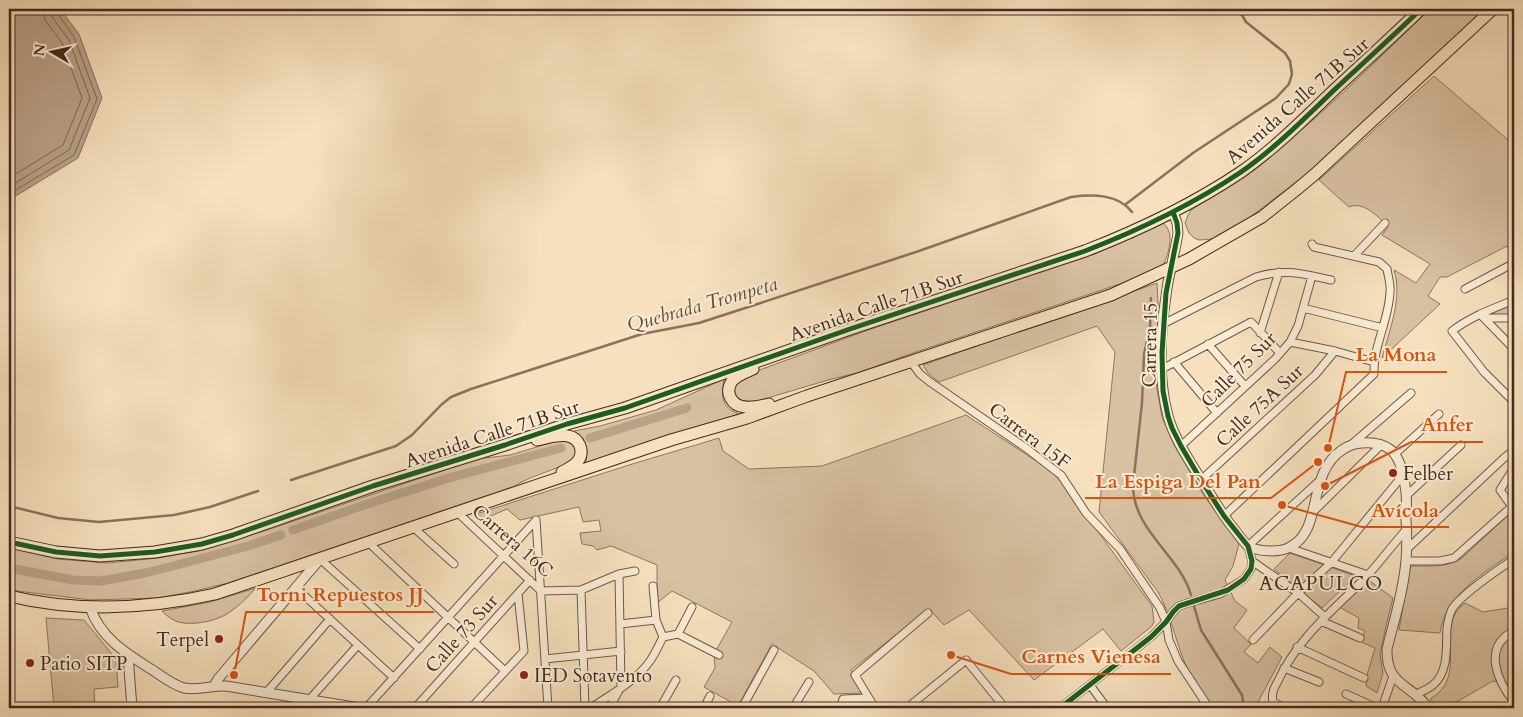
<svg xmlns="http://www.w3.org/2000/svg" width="1523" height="717" font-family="Cardo,serif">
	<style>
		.green { fill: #d8c1a2; stroke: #8e7661 }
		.water { fill: #b9a288; stroke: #8a725e }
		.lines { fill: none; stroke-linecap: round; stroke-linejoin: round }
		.shore { stroke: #7e6654; stroke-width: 1 }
		.stream { stroke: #8a725e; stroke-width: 2.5 }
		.canal { stroke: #b9a288; stroke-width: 9 }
		.minor-casing { stroke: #705847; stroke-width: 9 }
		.tertiary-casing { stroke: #705847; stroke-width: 11 }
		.trunk-casing { stroke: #442a20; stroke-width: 13 }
		.minor { stroke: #f9ebd4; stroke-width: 7 }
		.tertiary { stroke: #f9ebd4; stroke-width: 9 }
		.trunk { stroke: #f6e0bd; stroke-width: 11 }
		.cycleway-casing { stroke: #f9ebd4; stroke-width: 8 }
		.cycleway { stroke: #1b5e20; stroke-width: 5 }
		.poi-dot { fill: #8f2418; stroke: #f9ebd4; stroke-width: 2 }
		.labels { text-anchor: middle; stroke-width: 4; stroke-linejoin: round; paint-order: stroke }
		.street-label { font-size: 19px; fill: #442a20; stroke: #f9ebd4 }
		.poi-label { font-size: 19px; fill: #442a20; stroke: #f9ebd4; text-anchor: start }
		.water-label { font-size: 20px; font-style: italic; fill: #674e3f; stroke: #f9ebd4 }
		.neighbourhood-label { font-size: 20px; letter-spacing: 1px; fill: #442a20; stroke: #f9ebd4 }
		.leader { fill: none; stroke: #d8540e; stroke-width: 2 }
		.callout-dot { fill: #d8540e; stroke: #f9ebd4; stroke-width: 2 }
		.callout-label { font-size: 20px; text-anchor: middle; font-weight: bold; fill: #d8540e; stroke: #f9ebd4; stroke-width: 4; stroke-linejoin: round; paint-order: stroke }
	</style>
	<rect width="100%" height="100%" fill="#f6e0bd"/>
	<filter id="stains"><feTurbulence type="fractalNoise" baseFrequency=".004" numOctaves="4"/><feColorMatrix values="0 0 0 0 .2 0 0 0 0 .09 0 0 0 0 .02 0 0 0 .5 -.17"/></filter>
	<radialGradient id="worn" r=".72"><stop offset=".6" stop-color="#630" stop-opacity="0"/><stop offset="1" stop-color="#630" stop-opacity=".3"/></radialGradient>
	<!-- green -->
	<path class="green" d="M1430 9H1486L1317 166 1249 218 1213 239 1199 240 1194 238 1189 233 1185 223 1188 215 1191 210C1234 183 1275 153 1314 119 1354 84 1391 46 1430 9Z
		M1434 76 1514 145V258L1507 246 1447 277H1440L1428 296 1440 304 1382 358C1389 331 1403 298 1394 270L1416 283 1430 264 1382 235 1388 227C1378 216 1363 201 1349 207L1319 180Z
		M1163 223C1176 233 1168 254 1163 266L1137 278 1096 292 916 352 857 373 828 380 754 402 739 400C730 389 737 383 746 375L868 330 1095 254Z
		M1157 283 1159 321 1154 362 1157 389 1162 417 1174 445 1203 494 1239 544 1233 566 1225 580 1235 601 1247 610 1234 628 1251 644 1244 652 1258 663 1270 647 1282 657 1256 706 1259 708H1211C1202 693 1191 677 1184 661 1175 638 1170 613 1158 592L1099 512 1115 352 1097 326 939 382 928 373 923 365Z
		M1514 301V317L1491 318V312Z
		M724 379C721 397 721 407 739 414L586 463C588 447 587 441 574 431L600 426 656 410Z
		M966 415 1050 470 1065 486 1152 606 1154 622 1152 626 1121 651 1103 629 1034 680 969 610 944 625 929 609 851 670 863 693 834 694 814 671 772 644 738 706 704 687 715 668 714 654 732 622 672 591 657 603V565L611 546 597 550 593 546 582 544 580 533 601 531 599 520 583 522 579 507 520 520 507 509 479 521 476 514 629 465 719 438 723 451 749 469 822 466Z
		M560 440C572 441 573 442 578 453L570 463 530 478 512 487 228 583 195 591 158 598 91 600 9 590V548L57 559 108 563 158 558 198 551 261 532 477 459 510 455Z
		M1514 512V552C1486 571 1444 596 1440 633L1399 630 1410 566C1428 566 1446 568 1462 558L1508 515Z
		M1290 553 1356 576 1322 608 1274 569Z
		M1367 579 1393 598 1386 626 1380 655 1383 673 1377 693 1366 686 1367 675 1375 648 1361 642 1365 631 1358 628 1359 618 1339 607Z
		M256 588C248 597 240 605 230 612 218 621 193 626 178 622 172 620 167 616 162 611L210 602Z
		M1465 603 1483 612 1514 607V684L1509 686 1493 681 1446 708H1437L1430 699C1471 676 1432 626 1465 603Z
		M46 618 84 620 116 659 118 687 94 689 95 708H54Z
		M869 704 872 708H845V705Z"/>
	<!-- water -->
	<path class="water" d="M9 9H60L79 34 102 98 78 158 9 200Z"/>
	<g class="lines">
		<!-- shore -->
		<path class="shore" d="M9 178 63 145 82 98 62 43 45 20 42 9
			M9 187 69 150 90 98 69 40 52 17 50 9
			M9 194 74 155 97 99 74 37 57 13 56 9"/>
		<!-- stream -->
		<path class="stream" d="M1126 204 1193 153 1276 98 1289 84 1292 74 1290 61 1285 53 1246 22 1240 12V9
			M1151 298 1150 328 1144 354 1142 403 1133 485C1133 531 1179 554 1191 595
			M291 480 396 446 412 435 441 405 451 397 471 389 642 334 699 323 733 312 919 251 1071 197C1093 194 1118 194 1132 212
			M9 506 58 518 99 522 174 515 210 507 258 491
			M1194 606 1201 630 1242 695 1244 708"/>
		<!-- canal -->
		<path class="canal" d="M590 438 687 408
			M293 530 364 505 452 477 561 448
			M9 568 73 580 101 581 145 573 177 565 248 546 281 535"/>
		<!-- minor casing -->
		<g class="minor-casing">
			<path id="minor" d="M1354 256 1385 223
				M1465 289 1514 263
				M1514 300C1492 309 1470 317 1452 331L1484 372 1514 402
				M1303 308 1383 328
				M1480 314 1514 349
				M1484 318H1514
				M1163 324 1256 277C1286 268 1303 274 1331 280
				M1260 333 1279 272
				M1290 342 1335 351 1374 362
				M1208 344 1245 386
				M911 362 920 374 930 382 1026 448 1061 475 1086 513 1120 549 1160 608 1166 622 1169 640 1178 661 1209 708
				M1174 362 1217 413
				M1162 369 1251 322 1280 353
				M1352 444 1411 393
				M1181 446 1275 359 1290 342 1298 326 1312 276
				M1395 454 1439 414
				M1201 480 1315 375 1335 351
				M1406 496 1461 445
				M1512 507 1500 490 1514 468
				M1313 512 1381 445
				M458 513 541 591 581 590 619 574 635 571
				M1224 516 1374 374C1373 346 1389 320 1390 292 1391 285 1388 276 1387 269L1379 262 1314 247 1312 244
				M536 520 548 708
				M414 528 454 564
				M369 543 505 671
				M1289 548 1368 575
				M1406 550 1504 458 1514 450
				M320 559 420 649
				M1252 561 1298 593 1325 617
				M1406 561H1440L1454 558 1508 510 1514 507
				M653 586 656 620 663 637
				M296 588 394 678
				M581 590 585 708
				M1321 621 1360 638
				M620 624 656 620
				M1514 631C1482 647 1497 681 1514 702
				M678 634 692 607
				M663 637 678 634 719 655
				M1253 640 1298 593 1331 563 1403 475
				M1297 647 1364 678
				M545 659 621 651
				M1284 668 1319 682
				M1090 685 1107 708
				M266 693 330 619
				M1346 694 1377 708
				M1416 694C1421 692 1428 689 1433 685 1449 672 1446 647 1447 628 1448 621 1449 615 1452 609 1461 595 1499 569 1514 559
				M309 700 358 645
				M366 708 536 520
				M415 708 530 580
				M471 708 524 651 518 594
				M591 708C611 694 636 681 650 661 655 654 659 645 663 637
				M609 708 621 687 619 574
				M660 708 676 680
				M704 708 710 696
				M742 708 774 650
				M793 708 809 682
				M841 708 842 702 843 699 869 698
				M875 708 855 675 928 613
				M907 708 966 660 1005 708
				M1060 708 1151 637 1166 622 1173 612 1179 606 1191 602 1220 594 1244 579 1251 569 1252 561 1248 546 1319 481
				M1285 708 1273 702C1271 694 1274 688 1278 681 1298 637 1335 609 1367 576 1381 561 1393 544 1407 529
				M1382 708 1393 676"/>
		</g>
		<!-- tertiary casing -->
		<g class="tertiary-casing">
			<path id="tertiary" d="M1173 212 1177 223 1178 233C1175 254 1168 275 1166 296 1160 335 1158 378 1168 416 1174 437 1186 455 1197 473 1208 490 1218 508 1230 524 1236 531 1241 539 1247 545 1256 552 1280 553 1290 547 1324 530 1306 474 1342 450 1348 446 1355 443 1362 443 1372 442 1383 444 1391 450 1402 460 1404 479 1406 492 1407 501 1406 510 1406 519 1407 533 1407 547 1406 560 1404 589 1394 621 1387 649 1386 687 1411 683 1428 708
				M90 607C100 638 127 654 154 671 163 677 173 685 184 688 198 691 212 685 226 686L360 708
				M128 655 132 708
				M214 686 218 679 320 559"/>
		</g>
		<!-- trunk casing -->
		<g class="trunk-casing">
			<path id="trunk" d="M753 369C746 372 737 375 732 381 724 393 732 406 745 407 753 408 761 406 769 404
				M537 440C546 438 559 434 568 436 579 438 585 451 578 461 574 466 568 469 562 472
				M9 542 56 552 100 556 155 552 202 544 233 535 373 486 505 445 567 424 625 408 850 329 1085 251C1139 230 1192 205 1241 172 1274 149 1303 120 1332 92 1362 64 1392 37 1421 9
				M9 596C76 612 148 609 215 594L671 440 747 418 807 396 1111 295 1189 259 1262 217 1296 190 1314 175 1493 9"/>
		</g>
		<!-- minor -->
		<use href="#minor" class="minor"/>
		<!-- tertiary -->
		<use href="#tertiary" class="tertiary"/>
		<!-- trunk -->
		<use href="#trunk" class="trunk"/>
		<!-- cycleway casing -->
		<g class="cycleway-casing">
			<path id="cycleway" d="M9 542 56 552 100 556 155 552 202 544 233 535 373 486 505 445 567 424 625 408 850 329 1085 251C1139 230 1192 205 1241 172 1274 149 1303 120 1332 92 1362 64 1392 37 1421 9
				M1060 708 1151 637 1166 622 1173 612 1179 606 1228 590 1244 579 1251 569 1252 561 1248 546 1224 516 1201 480 1181 446 1172 428 1168 416 1163 391 1162 353 1166 293 1178 233 1177 223 1173 212"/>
		</g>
		<!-- cycleway -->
		<use href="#cycleway" class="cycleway"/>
	</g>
	<!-- markers -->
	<g class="poi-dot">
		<circle cx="1393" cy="473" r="5"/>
		<circle cx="219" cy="639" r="5"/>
		<circle cx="30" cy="663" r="5"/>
		<circle cx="524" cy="675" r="5"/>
	</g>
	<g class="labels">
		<!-- street labels -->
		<g class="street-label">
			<text transform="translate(1297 100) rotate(-41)" y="7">Avenida Calle 71B Sur</text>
			<text transform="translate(876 305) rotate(-19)" y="7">Avenida Calle 71B Sur</text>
			<text transform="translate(1149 345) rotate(-89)" y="7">Carrera 15</text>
			<text transform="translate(1238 369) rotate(-45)" y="7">Calle 75 Sur</text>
			<text transform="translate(1259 405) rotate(-43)" y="7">Calle 75A Sur</text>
			<text transform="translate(492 433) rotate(-18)" y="7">Avenida Calle 71B Sur</text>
			<text transform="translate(1030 435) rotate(37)" y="7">Carrera 15F</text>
			<text transform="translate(513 540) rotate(41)" y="7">Carrera 16C</text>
			<text transform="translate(461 633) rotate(-48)" y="7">Calle 73 Sur</text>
		</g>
		<!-- poi labels -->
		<g class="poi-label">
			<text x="1403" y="480">Felber</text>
			<text x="209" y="646" text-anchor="end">Terpel</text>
			<text x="40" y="670">Patio SITP</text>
			<text x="534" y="682">IED Sotavento</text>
		</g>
		<!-- water labels -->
		<g class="water-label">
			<text transform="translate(702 304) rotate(-16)" y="7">Quebrada Trompeta</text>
		</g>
		<!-- neighbourhood labels -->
		<g class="neighbourhood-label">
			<text x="1321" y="590">ACAPULCO</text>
		</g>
	</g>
	<!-- callouts -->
	<path class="leader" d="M1328 448L1346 372H1447M1325 486L1411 442H1483M1318 462L1271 498H1085M1282 505L1362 527H1449M234 675L246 612H434M951 655L1011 674H1171"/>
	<g class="callout-dot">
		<circle cx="1328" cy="448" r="5"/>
		<circle cx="1325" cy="486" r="5"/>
		<circle cx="1318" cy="462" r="5"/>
		<circle cx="1282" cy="505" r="5"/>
		<circle cx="234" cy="675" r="5"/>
		<circle cx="951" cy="655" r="5"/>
	</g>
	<g class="callout-label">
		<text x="1396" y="361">La Mona</text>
		<text x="1447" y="431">Anfer</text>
		<text x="1178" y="488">La Espiga Del Pan</text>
		<text x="1405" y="517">Avícola</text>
		<text x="340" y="601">Torni Repuestos JJ</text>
		<text x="1091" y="663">Carnes Vienesa</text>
	</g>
	<!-- margin -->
	<rect width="1523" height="717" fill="none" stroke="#f6e0bd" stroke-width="30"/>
	<rect x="10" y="10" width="1503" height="697" fill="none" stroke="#442a20" stroke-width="2.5"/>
	<rect x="15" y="15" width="1493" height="687" fill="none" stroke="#442a20"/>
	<!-- north arrow -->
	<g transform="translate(52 52) rotate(279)" stroke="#f9ebd4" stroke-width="4" paint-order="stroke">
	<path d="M0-4L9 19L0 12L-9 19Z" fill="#442a20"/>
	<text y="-8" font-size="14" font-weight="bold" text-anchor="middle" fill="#442a20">N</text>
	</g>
	<rect width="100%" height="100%" filter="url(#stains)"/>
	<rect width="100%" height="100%" fill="url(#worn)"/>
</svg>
